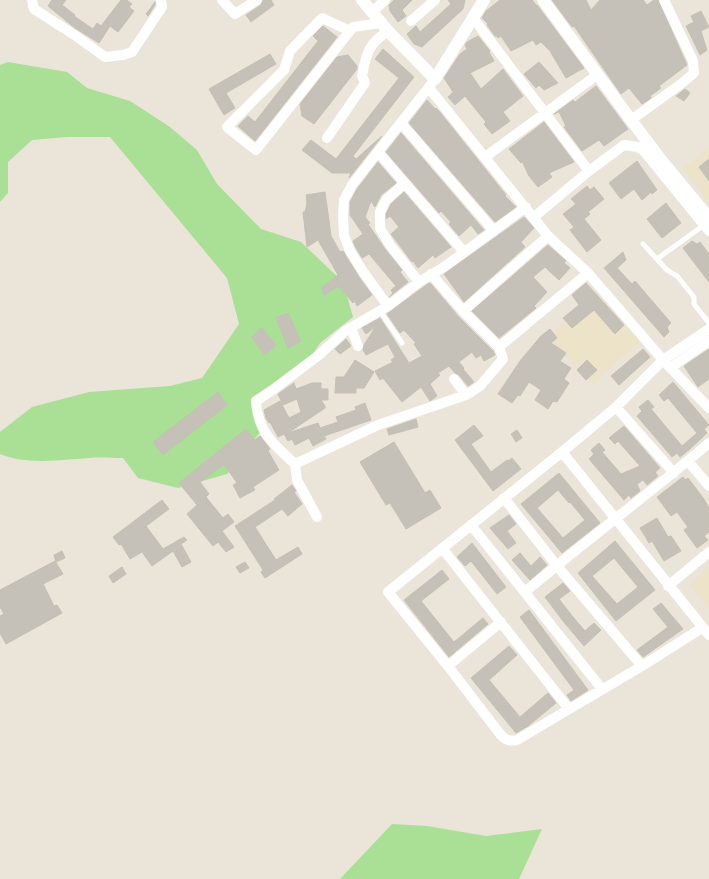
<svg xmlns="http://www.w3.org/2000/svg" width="709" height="879" font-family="'DM Sans',sans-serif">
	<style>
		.education { fill: #ece3c8 }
		.green { fill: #aae096 }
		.building { fill: #c5c1b9; stroke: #c5c0b3; fill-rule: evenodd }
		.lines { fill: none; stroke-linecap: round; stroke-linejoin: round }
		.service { stroke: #fff; stroke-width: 5 }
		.minor { stroke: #fff; stroke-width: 10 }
		.tertiary { stroke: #fff; stroke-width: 12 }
	</style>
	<rect width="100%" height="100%" fill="#eae4d9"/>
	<!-- education -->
	<path class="education" d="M709 148V203L683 169Z
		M595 291 640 341 593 384 548 337 565 321 563 318Z
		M709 567V608L690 585Z"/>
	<!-- green -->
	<path class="green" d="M8 62 67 72 87 88 130 101 170 127 197 150 217 184 261 229 301 242 343 282 353 317 320 343 304 368 256 397 266 425 227 474 178 488 138 478 123 458C112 458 100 457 89 458 62 460 25 465 0 454V432L32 407 89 392 170 386 202 378 239 324 227 278 110 137H67L32 140 8 162V193L0 202V65Z
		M392 824 427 826 486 836 542 829 519 879H340Z"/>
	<!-- building -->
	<path class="building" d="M52 0H66L62 5 75 15 74 16 93 29 97 23 101 26 121 0H127L132 4 129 7 134 11 118 32 110 26 99 43 75 28 48 6Z
		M263 0H271L274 5 251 22 246 15 261 5Z
		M394 0H412L402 10 406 16 398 22 390 11 389 5Z
		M448 0H465L463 9 422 47 414 44 407 34 416 26 420 32 451 4Z
		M500 0H532L537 6V5L584 68 566 78 550 51 541 42 536 45 533 40 511 51 501 36 498 38 497 36H495L487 25 488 24 482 18 486 11Z
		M552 0H586L591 10 600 0H643L647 5 654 0H658L687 65 659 86 661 88 650 96 651 98 642 104 629 88 621 94 574 26 572 27Z
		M155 2V5L148 16 146 14Z
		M701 11 709 27 701 31 707 50 700 55 686 26 694 22 691 16Z
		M323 26 337 37 255 141 238 126 248 116 255 122 318 41 313 36Z
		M478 36 490 51 489 52 494 61 470 73 481 89 503 69 523 96 503 112 510 121 492 134 484 124 486 122 465 96 455 105 448 97 453 92 444 78 460 54 467 49 465 45 467 42Z
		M383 49 414 77 353 156 356 159 382 136 349 178 351 173H332L302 150 311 140 336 159 399 78 375 59Z
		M270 54 276 64 226 93 235 108 224 115 209 89Z
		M348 55 357 66V69L314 124 302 116 300 104 337 57Z
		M539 62 558 83 544 90 539 85 536 88 524 74Z
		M596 86 628 129 604 146 599 140 582 151 564 127 566 126 559 112 554 114 573 100 575 102Z
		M685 89 690 93 684 101 676 96Z
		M427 100 435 109 436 108 439 111 506 195 505 196 516 207 495 222 409 123Z
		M544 122 574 162 549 173 552 177 538 187 529 176 522 161 521 163 509 149Z
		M401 133 484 230 478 234 471 225 459 236 449 224 451 222 441 211 439 213 386 152Z
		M709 159V181L699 167Z
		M637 161 657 190 652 194 651 192 642 200 634 189 621 199 609 183Z
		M378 162 396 183 381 195 375 207 371 201 365 217 370 223 368 224 385 249 402 270 400 272 408 282 389 297 393 293 391 290 396 286 369 254 362 258 356 248 353 241 363 234 350 215V202L357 189Z
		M587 186 590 190 594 187 604 199 588 212 590 214 584 219 601 240 587 252 570 230 574 227 563 214 576 204 571 199Z
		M325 192 331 236 340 252 343 251 359 277 372 295 357 306 355 301 353 303 338 286 325 295 321 288 338 275 318 240 307 247 303 212H305L307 203 306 195Z
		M404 192 451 247 435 258 433 255 418 268 413 261 412 262 391 234 399 227 390 216 386 219V214L391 204Z
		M666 203 681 223 662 238 647 219Z
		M524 217 534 228 521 242 525 247 464 302 444 274Z
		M692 241 697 244 700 242 709 254V282L683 248Z
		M548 245 566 261 564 263 570 268 559 280 545 267 533 277 547 292 534 306 536 308 499 338 472 311Z
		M623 252 626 260 617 268 632 284 635 281 671 323 667 327 669 332 664 337 604 268Z
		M429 283 431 284 458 316 493 351 495 355 484 361 481 355 476 358 472 352 459 362 464 368 463 369 474 382 468 386 459 375 455 373 449 366 438 373 440 375 430 384 437 396 430 401 421 387 402 402 383 378 380 380 375 371 393 362 391 360 395 357 388 344 366 355 363 350 364 345 376 326 366 334 362 328 380 318 409 363 422 356 414 344 416 343 404 330 400 333 387 314Z
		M586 283 624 325 615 334 594 310 572 328 563 318 579 305 572 295Z
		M288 313 301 341 288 348 276 318Z
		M262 328 276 345 265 355 251 337Z
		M550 329 557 338 551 343 566 353 560 361 571 368 564 379 569 383 557 402 553 401 548 409 535 400 541 390 529 382 520 396 518 395 512 403 498 394 520 361 541 336Z
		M346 339 351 346 340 354 335 349Z
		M643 349 650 357 619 385 611 376Z
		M709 349V379L698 387 684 366Z
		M355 360 374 372 364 388H356V393H335L336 377H344Z
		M587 360 597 370 586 380 577 370Z
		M673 382 709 425 704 429 707 433 690 449 680 457 677 453 672 457 637 416 642 411 639 407 648 400 654 407 651 409 682 446 697 433 668 398 664 401 659 395Z
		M294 383 296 389 312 383H321V389H328V400H321L325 406V408L291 431V432L318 423 320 428 338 422 336 417 356 410 355 407 365 403 371 420 324 436 326 439 313 446 309 438 295 445 292 439 288 441 284 434 278 437 270 422 269 423 266 418 264 410 280 401 289 418 301 412 297 399 283 405 278 394Z
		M218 392 227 405 163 455 153 442Z
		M416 419 418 427 389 435 387 429Z
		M474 425 483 436 471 444 491 472 507 460 508 461 512 458 521 469 493 491 455 440Z
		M624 426 660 468 655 472 658 476 647 485 643 480 637 484 640 491 631 498 629 495 624 500 589 459 594 454 591 450 599 443 605 450 602 452 621 474 640 466 618 441 615 444 609 438Z
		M246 429 255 440 260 436 270 449 268 451 279 470 253 487 255 490 240 498 233 485 237 483 224 464 200 482 209 494 206 497 223 518 228 514 234 522 222 531 234 547 226 552 218 542 213 546 187 514 197 505 179 483Z
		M517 430 522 438 516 442 511 434Z
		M394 442 422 488 425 493 430 490 441 508 406 529 390 503 386 505 360 462Z
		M559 473 600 523 562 553 521 504ZM558 490 569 503 570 502 585 520 563 538 537 508Z
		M683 477 685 480 688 478 704 499 709 508V532L704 536 708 540 697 548 684 530 688 527 677 512 671 516 657 497Z
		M292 485 296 491 294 492 302 504 288 516 282 509 255 527 276 560 298 547 302 554 265 578 261 572 263 570 235 526 275 500 274 499Z
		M162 500 169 509 146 526 163 549 184 537 187 540 181 544 191 562 182 567 173 551 152 566 142 552 130 559 121 544 119 545 113 537Z
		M509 515 516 524 507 531 516 543 508 549 490 528Z
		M657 518 668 537 671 536 681 551 664 561 652 541 649 543 640 528Z
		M615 541 655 590 616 621 578 573ZM614 558 638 587 617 604 592 576Z
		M472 543 506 587 497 594 471 561 465 566 457 557Z
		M62 551 65 558 56 562 54 555Z
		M520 553 531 566 540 557 547 565 530 580 512 560Z
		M55 561 63 574 43 584 54 606 57 605 62 613 6 644 0 633V616L4 614 0 607V590Z
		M245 562 249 568 240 573 236 567Z
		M122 567 126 574 113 583 109 576Z
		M442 570 449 579 421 601 454 642 483 618 488 624 449 657 404 600Z
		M563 583 570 591 559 599 573 617 585 631 594 623 601 630 584 646 563 621 545 597Z
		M661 603 683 629 643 657 637 650 668 627 653 609Z
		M529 610 588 690 571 701 567 695 574 690 520 617Z
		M509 646 517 655 489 680 520 717 548 693 556 703 528 726 516 733 471 678Z"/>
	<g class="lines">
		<!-- service -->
		<path class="service" d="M643 244 667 270 677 276 694 297V304L709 323
			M657 259 704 225
			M380 311 402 343"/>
		<!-- minor -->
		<path class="minor" d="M32 0 34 9 76 36 105 57 123 55 132 52 162 7 161 0
			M222 0 235 14 257 0
			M372 12 385 0
			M473 18 589 171
			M411 21 435 0
			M350 31 322 18 290 51 284 70 227 127 256 150 353 27 381 23
			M429 88 548 236 588 273 663 360 709 408
			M631 120 681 84 694 73 693 61 664 0
			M401 123 494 231
			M327 138 365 83 362 76C366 54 368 44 388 31
			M378 152 464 252
			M485 157 597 75
			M405 183 386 200 380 212V228L390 245 419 282
			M526 207 444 267 419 282 388 306 345 331 319 355 274 389 256 401C258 432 273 444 295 464L378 425 466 395 480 386 503 359 499 347 588 273
			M534 217 589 171 624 145 638 147 644 151 709 231
			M431 274 463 311 499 347
			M388 306 364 273 350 251 344 235 343 216 344 200 352 185 432 83
			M463 311 548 236
			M351 328 358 346
			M670 368 709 341
			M454 379 466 395
			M616 407 674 473
			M562 452 709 635
			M688 461 709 486
			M295 464 297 480 317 517
			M504 498 557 566 642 666
			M471 525 602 689
			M442 548 569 709
			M668 586 709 552
			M525 592C585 541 649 494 709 443
			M702 628 642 666 517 740C510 742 505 740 500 734L448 666 388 592 562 452 616 407 663 360 709 329
			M448 666 501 622"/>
		<!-- tertiary -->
		<path class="tertiary" d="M362 0 388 31 435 79 484 0
			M543 0 631 120 662 161 709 218"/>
	</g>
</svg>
